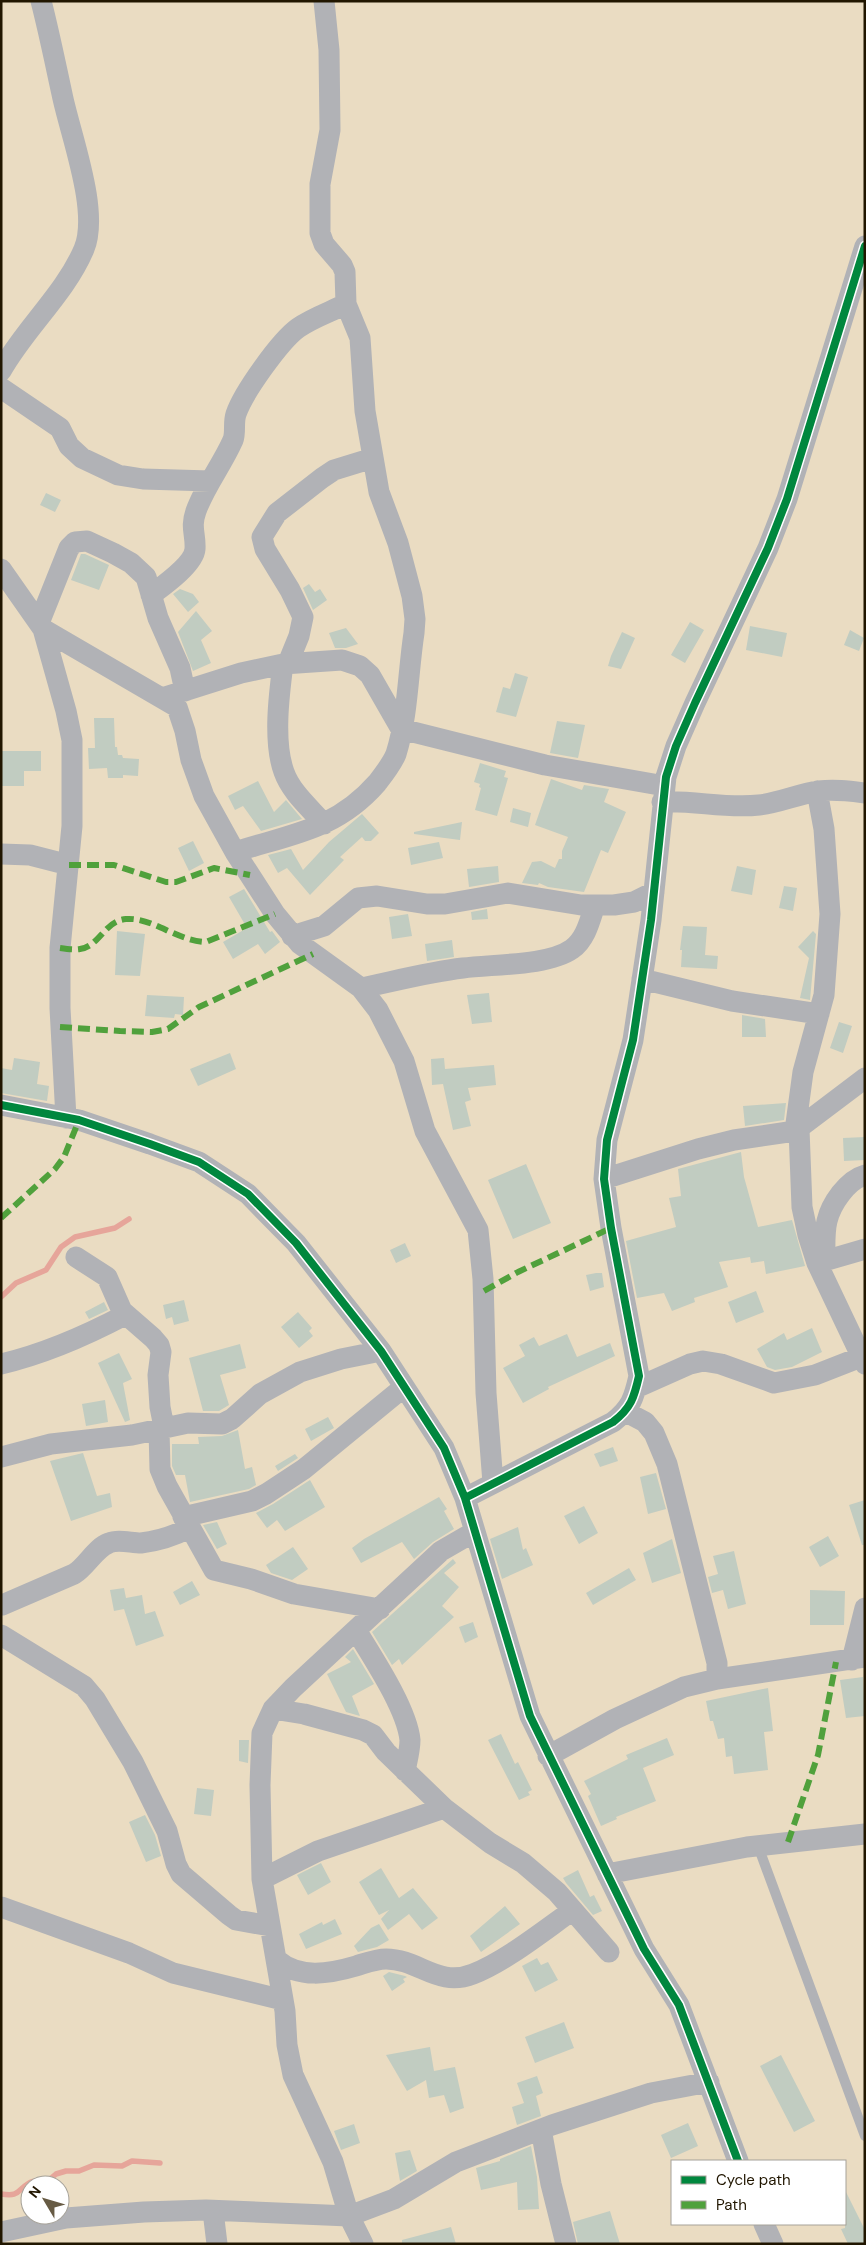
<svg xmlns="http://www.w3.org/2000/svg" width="866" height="2245" font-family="'DM Sans',sans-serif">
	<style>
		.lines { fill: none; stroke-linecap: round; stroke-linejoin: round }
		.stream { stroke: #e6a59a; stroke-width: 5.5 }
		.building { fill: #c1ccc1 }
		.service { stroke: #b1b2b6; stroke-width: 10 }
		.minor { stroke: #b1b2b6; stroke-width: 21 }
		.quiet { stroke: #50a13c; stroke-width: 6; stroke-dasharray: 12 6; stroke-linecap: butt }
		.cycleway-casing { stroke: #fff; stroke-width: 11 }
		.cycleway { stroke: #00873e; stroke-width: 8 }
	</style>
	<rect width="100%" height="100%" fill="#eadcc2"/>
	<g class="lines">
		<!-- stream -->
		<path class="stream" d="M1 1297 16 1283 46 1270 61 1247 75 1237 115 1228 129 1219
			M1 2194C20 2197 16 2191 29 2183 35 2179 43 2180 49 2180L56 2174 66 2171H79L94 2165 122 2166 132 2161 160 2163"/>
	</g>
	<!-- building -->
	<path class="building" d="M46 493 61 500 55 512 40 505Z
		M81 554H85L109 565 99 590 71 580Z
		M309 584 315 592 320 589 327 600 313 610 303 588Z
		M180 589 193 594 199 602 188 612 173 594Z
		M196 611 212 631 201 640 211 663 193 671 178 632Z
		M690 622 704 630 685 663 671 655Z
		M750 626 787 633 782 657 746 650Z
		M346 628 358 644 346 648H335L329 633Z
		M850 630 864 638 859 651 844 645Z
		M622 632 635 638 621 669 608 666 611 656Z
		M515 673 528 677 516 717 496 712 503 687 510 689Z
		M94 718H114L115 747H117L118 755H122L123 758 139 759 138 776 123 775V778H108L107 768 89 769 88 748H95Z
		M557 721 585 725 578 758 550 753Z
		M1 751H41V771H24V786H1Z
		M480 763 506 771 504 777 508 778 497 816 475 810 481 788 479 787 480 784 474 782Z
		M551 779 582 790 584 785 609 789 604 802 626 812 608 853 601 850 584 892 548 887 539 883 538 885 522 883 532 862 541 861 555 868 559 859H562V851L568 837 535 825Z
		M258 781 274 812 286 800 302 819 261 831 243 806 235 810 228 796Z
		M513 808 531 813 528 827 510 822Z
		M362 814 379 833 371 841H365L362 837 340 857 344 860 310 895 287 868 278 873 268 855 291 849 303 870 329 842Z
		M462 822 460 840 414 834V832Z
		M193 841 204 863 189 871 178 848Z
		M439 842 443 858 411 865 408 848Z
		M498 866 499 882 469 887 467 869Z
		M737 866 756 870 752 895 731 891Z
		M784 886 797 888 793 911 779 908Z
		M244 889 270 932 272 931 280 942 265 954 258 944 233 959 223 942 247 928 229 897Z
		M487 909 488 919 472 920 471 912Z
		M408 914 412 936 392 939 389 917Z
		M683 926 707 927 705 955 718 956 717 969 681 967 682 950H680Z
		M117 931 145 934 140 976 115 975Z
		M813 931 816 934 810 1000 800 998 809 958 798 947Z
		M452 940 454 957 427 961 425 944Z
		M489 993 492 1022 472 1024 467 995Z
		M147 995 184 997 183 1015 175 1014 174 1018 145 1016Z
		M742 1015 765 1019 766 1037H742Z
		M839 1022 852 1026 843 1053 830 1048Z
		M230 1053 236 1069 198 1086 190 1069Z
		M14 1058 40 1062 37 1084 49 1086 47 1101 1 1093V1068L12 1070Z
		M444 1058 445 1069 494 1065 496 1085 468 1088 471 1100 465 1102 471 1126 453 1130 443 1084 432 1085 431 1059Z
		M786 1103 784 1120 745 1126 743 1106Z
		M865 1137V1160L844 1161 843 1138Z
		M741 1152 744 1177 758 1227 792 1220 805 1266 766 1274 764 1261 751 1263 750 1257 719 1262 728 1287 694 1298 695 1302 672 1311 664 1293 637 1298 626 1241 676 1227 669 1198 681 1196 678 1169Z
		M526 1164 551 1223 513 1239 488 1180Z
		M405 1243 411 1256 396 1263 390 1250Z
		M596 1273H602L604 1287 590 1291 586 1275Z
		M756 1291 764 1312 736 1323 728 1302Z
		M184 1300 189 1321 174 1325 172 1317 166 1319 163 1305Z
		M104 1302 108 1310 89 1319 85 1312Z
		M298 1312 312 1328 309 1331 313 1336 299 1348 281 1327Z
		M812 1328 822 1352 792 1367 775 1370 767 1367 757 1349 784 1333 787 1340Z
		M567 1334 577 1357 610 1343 615 1356 548 1387 549 1389 523 1403 503 1368 525 1356 519 1345 534 1337 539 1346Z
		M240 1344 246 1368 220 1375 229 1405 219 1411H203L189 1358Z
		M119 1353 132 1379 123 1383 130 1420 125 1422 98 1363Z
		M105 1400 108 1422 86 1426 82 1404Z
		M328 1417 334 1428 311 1441 305 1429Z
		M238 1430 245 1469 252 1467 256 1485 249 1489 190 1502 185 1475H176L172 1466V1444H199L198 1437 222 1436Z
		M613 1447 618 1461 600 1467 594 1454Z
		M83 1453 97 1496 110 1493 112 1507 71 1521 50 1461Z
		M295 1454 298 1458 278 1471 275 1466Z
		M656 1473 666 1509 648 1514 640 1477Z
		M310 1480 325 1507 285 1531 277 1520 267 1528 256 1513 273 1504Z
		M439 1497 447 1509 444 1511 454 1529 433 1542 414 1559 402 1542 361 1563 352 1548 364 1539Z
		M865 1500V1545H862L849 1505Z
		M584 1506 598 1533 579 1544 564 1516Z
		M217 1522 227 1544 217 1549 203 1525Z
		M518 1527 523 1550 526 1548 533 1565 502 1579 490 1539Z
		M828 1536 839 1556 820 1567 809 1547Z
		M672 1539 681 1573 652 1583 643 1553Z
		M293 1547 308 1569 292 1580 271 1573 266 1565Z
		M734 1551 746 1604 728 1609 723 1590 712 1593 708 1577 718 1574 713 1556Z
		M453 1559 456 1563 444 1573 459 1587 442 1606 454 1617 402 1665 399 1659 392 1665 372 1632Z
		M629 1568 636 1580 593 1605 586 1593Z
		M192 1581 200 1595 180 1605 173 1592Z
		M124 1588 126 1598 142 1595 145 1614 155 1611 164 1636 136 1646 124 1609 114 1611 110 1590Z
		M810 1590 845 1591 844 1625H810Z
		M473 1622 478 1637 465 1643 459 1627Z
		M353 1649 374 1684 352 1696 360 1716 346 1712 327 1674 351 1662 345 1657Z
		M863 1677 865 1716 846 1718 840 1680Z
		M768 1688 773 1731 764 1732 768 1770 734 1774 732 1756 726 1757 724 1738 718 1739 713 1721H710L706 1701Z
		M501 1734 515 1764 518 1762 532 1790 528 1792 530 1795 519 1800 488 1740Z
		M667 1738 674 1755 643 1768 656 1801 616 1817 617 1819 601 1826 588 1796 591 1794 584 1781 628 1759 626 1755Z
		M239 1740H249L248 1763 239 1761Z
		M197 1788 214 1790 211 1816 194 1814Z
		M145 1815 155 1835 161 1856 146 1862 129 1822Z
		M321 1863 331 1882 308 1895 297 1875Z
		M381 1868 399 1898 413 1888 438 1918 422 1930 409 1914 388 1930 381 1919 389 1910 379 1915 359 1882Z
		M578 1870 590 1897 594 1895 602 1911 593 1915 566 1883 563 1878Z
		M505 1906 520 1924 481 1952 470 1936Z
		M335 1919 342 1934 306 1949 299 1934 322 1922 323 1925Z
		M379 1924 389 1940 377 1947 358 1952 354 1946 371 1928Z
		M537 1958 541 1965 548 1962 558 1980 535 1992 522 1966Z
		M389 1972 405 1976 407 1977 403 1979 405 1982 392 1991 383 1976Z
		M564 2022 574 2048 535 2063 525 2037Z
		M430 2047 434 2071 455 2067 464 2108 450 2113 444 2095 429 2098 426 2080 407 2091 386 2055Z
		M781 2055 815 2121 794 2132 760 2066Z
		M537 2076 543 2093 536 2096 541 2116 517 2125 512 2107 524 2103 517 2083Z
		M688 2123 698 2146 671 2158 661 2135Z
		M354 2124 360 2143 341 2150 334 2131Z
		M531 2146 537 2177 539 2209 518 2210 517 2182 481 2190 476 2168 500 2161V2159Z
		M410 2150 417 2171 400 2181 395 2153Z
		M845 2190 865 2230V2244H848L841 2229 845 2228Z
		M610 2211 620 2244H578L573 2222Z
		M451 2227 456 2244H402V2240Z"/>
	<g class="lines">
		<!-- service -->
		<path class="service" d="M758 1846 865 2136"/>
		<!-- minor -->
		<path class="minor" d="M1 371C25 328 65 294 84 249 100 211 70 134 62 94 55 62 49 32 41 1
			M1 388 60 428 69 446 82 458 118 475 143 479 210 481
			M1 569 43 629 66 711 72 740V826L60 948V1008L66 1118
			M151 595C163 586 194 564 195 549 196 534 190 528 196 511 205 486 222 465 233 440 236 432 233 423 236 414 243 393 280 341 298 328 312 318 330 312 346 304
			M39 623 69 548 75 542 87 541 113 553 131 563 146 577 158 618 180 668 185 691
			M43 629 177 707 185 731 191 760 204 796 235 852 275 914 300 944 361 988 378 1010 404 1061 425 1131 478 1230 483 1279 486 1393 493 1483
			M288 663 299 636 303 617 290 590 265 549 262 537 277 513 322 478 334 470 373 458
			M283 664C279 695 273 742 284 772 291 792 310 808 324 824
			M162 698 241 673 283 664 342 660 360 666 370 675 401 729 545 765 665 786
			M662 802C694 800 726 809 759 805 779 803 798 794 819 791 834 789 849 791 865 793
			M235 852C291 834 336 830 377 783 384 774 392 764 396 754 408 716 408 672 414 633L415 619 412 596 398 543 379 492 365 411 360 338 346 304 345 272 342 265 324 244 320 233V184L330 130 329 50 324 1
			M1 854 30 855 69 865
			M292 936 324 926 358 898 377 896 427 904H445L508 893 581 905H614L634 902 654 892
			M642 979 732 1001 819 1014
			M361 988C395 981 429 972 463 968 493 964 548 966 572 949 586 939 590 920 595 905
			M1 1105 79 1120 150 1144 199 1162 248 1194 296 1243 381 1351 444 1448 465 1498 530 1716 644 1949 679 2005 738 2161
			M799 1129 802 1207 808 1235 817 1263 865 1364
			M795 1131 803 1072 824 995 830 914 824 829 817 791
			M604 1179 698 1149 734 1140 795 1131 865 1078
			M76 1257 107 1277 122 1311 153 1338 159 1345 161 1352 158 1375 160 1407 164 1427
			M825 1260C825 1248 824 1233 827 1221 831 1204 847 1180 865 1175
			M817 1263 865 1249
			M1 1364C44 1354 87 1335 125 1315
			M636 1388 690 1364 703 1361 721 1364 774 1383 815 1375 861 1357
			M626 1412 645 1422 654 1433 667 1464 717 1663V1679
			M159 1429 160 1469 167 1486 214 1570 251 1579 294 1594 380 1609
			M1 1457 51 1444 132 1435 188 1423 222 1424 232 1419 260 1394 300 1372 341 1359 381 1351
			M465 1498 613 1422C631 1408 634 1398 639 1376L611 1228 604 1179 607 1140 633 1040 651 920 666 777 676 746 695 703 768 548 787 499 865 246
			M183 1517 252 1501 266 1494 304 1469 404 1387
			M2 1605 74 1574C87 1566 95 1548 109 1543 118 1539 131 1543 141 1543 158 1541 174 1536 189 1528
			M356 1630C373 1658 407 1709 410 1740 410 1750 407 1761 405 1771
			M1 1635 84 1686 95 1699 133 1762 167 1831 176 1864 181 1874 229 1915 236 1920 270 1926
			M852 1660 865 1608
			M273 1709 304 1714 363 1730 373 1735 386 1752 444 1808 490 1843 523 1863 557 1892 609 1952
			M548 1756 615 1719 684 1687 717 1679 865 1657
			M607 1874 747 1847 865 1834
			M262 1879 318 1851 444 1808
			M1 1907 129 1953 173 1973 283 2000
			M277 1960C299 1979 329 1974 356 1966 366 1963 376 1959 386 1959 419 1959 438 1988 473 1974 506 1961 543 1931 573 1910
			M541 2129 551 2184 566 2244
			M213 2211 217 2244
			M764 2224 773 2244
			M1 2232 66 2218 144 2212 206 2210 349 2216 394 2199 456 2162 552 2125 651 2093 709 2082
			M363 2244 349 2216 333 2162 293 2075 287 2045 285 2011 262 1879 260 1785 262 1733 273 1709 293 1688 441 1551 474 1532"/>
		<!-- quiet -->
		<path class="quiet" d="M69 865H114L166 882H176L214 868 250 875
			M60 948C67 949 74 950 80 949 100 946 104 921 126 919 152 917 177 941 206 942L275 914
			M60 1027 120 1031 152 1032 168 1029 199 1007 313 954
			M1 1218 55 1169 64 1157 79 1120
			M484 1291 518 1272 611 1228
			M788 1842 818 1755 836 1662"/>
		<!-- cycleway casing -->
		<g class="cycleway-casing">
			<path id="cycleway" d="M1 1105 79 1120 150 1144 199 1162 248 1194 296 1243 381 1351 444 1448 465 1498 530 1716 644 1949 679 2005 738 2161
				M465 1498 613 1422C631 1408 634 1398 639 1376L611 1228 604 1179 607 1140 633 1040 651 920 666 777 676 746 695 703 768 548 787 499 865 246"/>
		</g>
		<!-- cycleway -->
		<use href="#cycleway" class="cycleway"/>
	</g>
	<!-- border -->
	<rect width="866" height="2245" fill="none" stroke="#211600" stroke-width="5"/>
	<!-- legend -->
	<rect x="671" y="2160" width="175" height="65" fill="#ffffff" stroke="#a6a299"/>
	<rect x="681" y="2176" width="25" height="8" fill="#00873e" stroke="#a6a299"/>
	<text x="716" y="2185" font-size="15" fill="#211600">Cycle path</text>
	<rect x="681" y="2201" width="25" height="8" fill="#50a13c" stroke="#a6a299"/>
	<text x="716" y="2210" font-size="15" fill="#211600">Path</text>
	<!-- north arrow -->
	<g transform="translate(45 2200) rotate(308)"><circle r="24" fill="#ffffff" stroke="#a6a299"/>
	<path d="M0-4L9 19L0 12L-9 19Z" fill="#675b44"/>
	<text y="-8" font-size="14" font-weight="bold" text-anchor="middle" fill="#211600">N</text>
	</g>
</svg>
